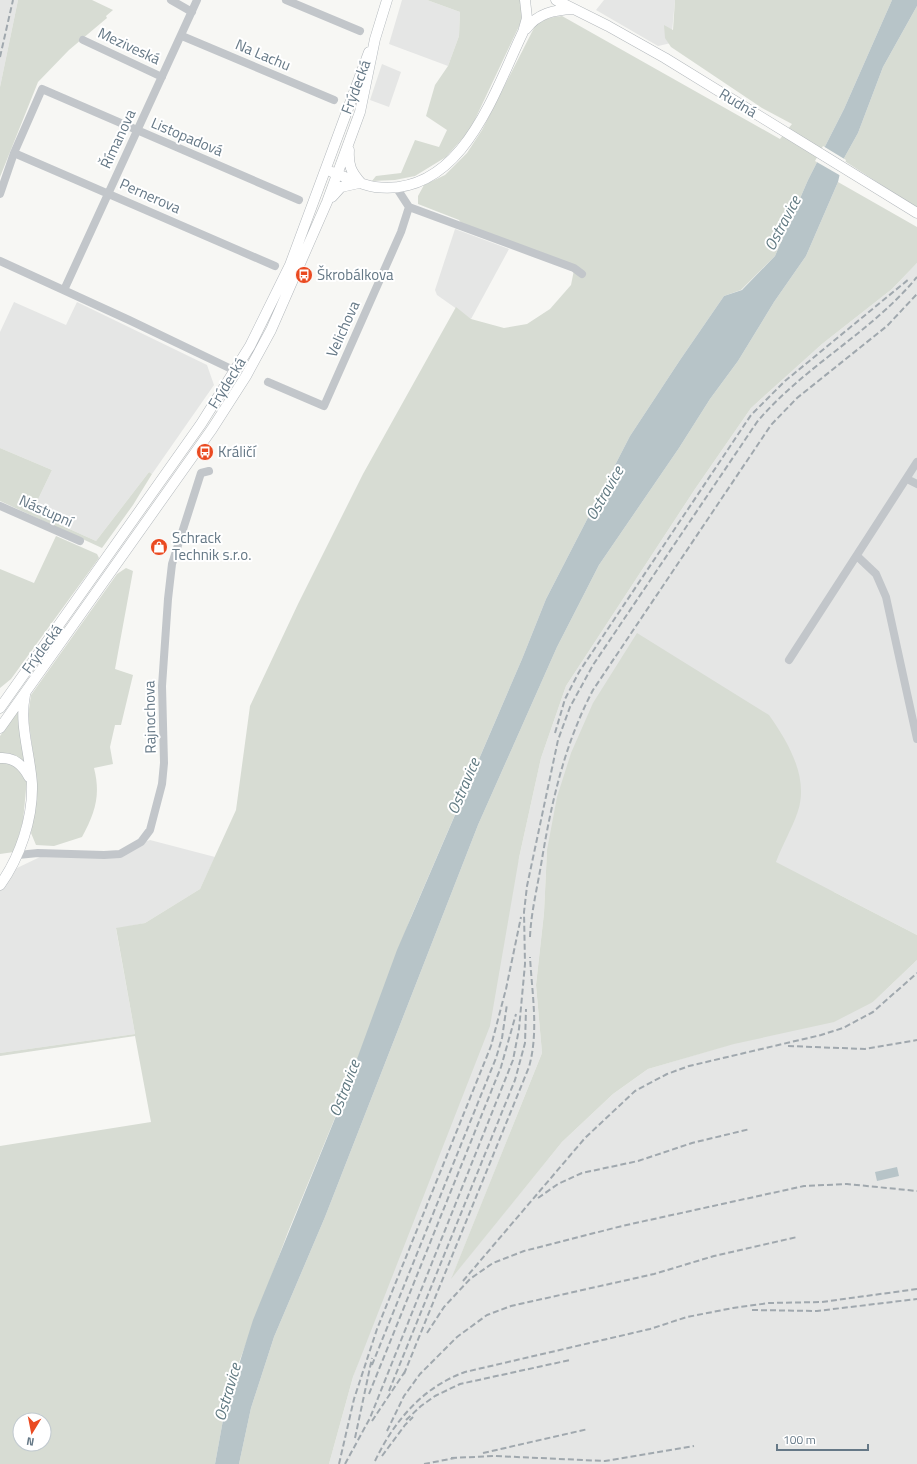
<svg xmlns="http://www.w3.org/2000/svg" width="917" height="1464" font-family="'Titillium Web',sans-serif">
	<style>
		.built { fill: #e5e6e5 }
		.green { fill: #d7dcd3; fill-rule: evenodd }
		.water { fill: #b7c4c8 }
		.pier { fill: #f7f7f4 }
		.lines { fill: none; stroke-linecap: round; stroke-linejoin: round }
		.major-casing { stroke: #b3b8bc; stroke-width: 11 }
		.minor { stroke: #c2c6ca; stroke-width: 8 }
		.major { stroke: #fff; stroke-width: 10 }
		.rail { stroke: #a0a8ae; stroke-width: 2; stroke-dasharray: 6 3; stroke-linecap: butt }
		.labels { text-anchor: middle; stroke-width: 4; stroke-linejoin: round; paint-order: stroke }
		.street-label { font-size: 15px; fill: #657886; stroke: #fff }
		.poi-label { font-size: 15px; fill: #657886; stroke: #fff; text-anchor: start }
		.water-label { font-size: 16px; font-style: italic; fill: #617a82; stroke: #fff }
	</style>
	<rect width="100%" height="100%" fill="#f7f7f4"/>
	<!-- built -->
	<path class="built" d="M0 0H18L0 87Z
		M402 0H427L460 12 459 36 448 66 389 44Z
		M604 0H675L671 43 658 46 596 10Z
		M382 64 401 72 389 107 370 100Z
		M455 229 509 249 471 319 437 295 435 290Z
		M917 263V935L834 892 547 850 544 913 536 985 542 1053 452 1277 562 1142 613 1094 648 1069 873 1002 917 960V1464H329L353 1377 371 1327 519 858 541 758 566 686 695 489 751 408 822 344 892 289Z
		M14 302 66 325 77 302 207 365 214 385 152 474 149 472 96 541 32 512 52 470 0 448V332Z
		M150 840 215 857 200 889 145 923 116 929 135 1034 0 1053V890L17 868 40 857 112 854Z"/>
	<!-- green -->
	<path class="green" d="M18 0H92L113 10 106 16 107 18 69 50 38 82 0 177V87Z
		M427 0H520L523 10 521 22 470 130 446 157 415 176 395 180 372 181 376 176 401 173 415 140 439 147 447 130 426 116 435 85 448 66 459 36 460 12Z
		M675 0H892L844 109 808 180 775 256 741 290 724 296 680 360 630 436 546 599 522 659 411 917 339 1108 288 1232 238 1365 225 1409 215 1464H0V1146L151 1122 135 1036 0 1056V1053L135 1034 116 928 145 923 200 889 236 810 250 706 298 604 363 474 456 307 471 319 504 328 527 324 550 309 571 285 575 265 462 224 459 220 418 204V196L424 185 445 175 467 153 482 130 535 26C544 19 551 17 562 16L780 139 792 124 762 108 671 47 665 38 664 25 673 30ZM20 1420H44V1444H20Z
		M917 6V208L843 160 858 133 883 67Z
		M838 182 917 227V263L892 289 822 344 751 408 695 489 566 686 541 758 519 858 490 1026 353 1377 329 1464H239L251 1408 274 1337 325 1217 478 825 557 647 599 565 679 448 710 399 738 361 774 302 806 256Z
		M0 448 52 470 32 512 96 541 149 472 152 474 133 505 102 548 0 501Z
		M56 536 97 554 99 558 11 679 0 688V569L34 583Z
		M126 568 133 571 115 669 133 675 121 725H115L110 747 113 764 94 768C101 795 95 813 82 837L54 846 36 845 31 833 37 784 28 716 31 695 117 574Z
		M637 633 769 715C788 742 809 777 798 811 792 829 782 845 776 862L917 935V960L873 1002 834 1022 734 1044 648 1069 613 1094 562 1142 451 1279 542 1053 536 985 544 913 547 850 557 797 571 753 593 703Z
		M19 709 27 766 0 755V736Z
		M0 761 14 764 27 779 23 821 14 852 0 854Z"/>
	<!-- water -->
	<path class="water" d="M892 0H917V6L883 67 858 133 843 160 838 182 806 256 774 302 738 361 710 399 679 448 599 565 557 647 478 825 325 1217 274 1337 251 1408 239 1464H215L225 1409 253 1320 336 1116 397 950 522 659 546 599 630 436 680 360 724 296 742 290 775 256 808 180 844 109Z
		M897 1167 899 1176 877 1181 875 1172Z"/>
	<!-- pier -->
	<path class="pier" d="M823 146 846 160 841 176 815 161Z"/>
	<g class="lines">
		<!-- major casing -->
		<g class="major-casing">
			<path id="major" d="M556 0 608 26 665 58 917 213
				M526 29C538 13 554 10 573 9
				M349 150C348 165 351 172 361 183
				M332 172C346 177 361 185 375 187 462 198 494 92 523 32L527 18 525 0
				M332 197 341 187 359 183
				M0 708 201 424 250 346 290 265 369 52
				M0 728 212 429 246 376 271 330 327 202 360 112 375 39 387 0
				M0 758C14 757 23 765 29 777
				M0 885C20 857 33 819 32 784 30 753 19 725 25 695"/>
		</g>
		<!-- minor -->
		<path class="minor" d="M171 0 192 12
			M286 0 360 31
			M182 36 334 100
			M83 40 162 77
			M14 153 275 266
			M396 187 409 207 574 268 582 274
			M0 194 14 153 42 89 299 200
			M0 261 129 320 246 376
			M64 290 197 0
			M268 382 324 406 401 232 409 207
			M907 479 917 484
			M0 506 80 541
			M857 556 876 574 886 597 917 739
			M789 660 917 462
			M18 855 38 853 104 855 120 854 141 842 150 830 162 784 164 763 162 686 168 599 172 564 201 473 209 471"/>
		<!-- major -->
		<use href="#major" class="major"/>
		<!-- rail -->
		<path class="rail" d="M0 57 13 0
			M555 733 565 699 579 672 751 415 785 381 909 279
			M530 937C531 913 537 889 541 865 551 804 564 745 593 690L771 425 797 398 887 326 917 294
			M788 1046 865 1049 917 1040
			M538 1198 558 1184 582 1173 638 1161 692 1143 750 1129
			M463 1281 585 1138 635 1091 667 1074 689 1066 821 1035 843 1028 873 1012 917 973
			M752 1310 817 1311 917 1299
			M427 1333 444 1307 470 1279 493 1263 524 1251 622 1226 804 1186 847 1184 917 1191
			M372 1365 496 1058 502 1038 507 1004
			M404 1374 529 1067C539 1031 532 994 530 957
			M389 1391 515 1080 525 1043 526 1009
			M369 1394 501 1067 516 1014
			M406 1420 421 1406 435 1396 460 1384 570 1360
			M372 1421 406 1370
			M387 1431 404 1396 420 1374 457 1337 487 1315 511 1306 654 1274 714 1256 797 1237
			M355 1438 372 1358
			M483 1453 588 1429
			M382 1456 405 1425 413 1417
			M451 1458 495 1456 605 1461 694 1446
			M375 1461C394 1421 423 1387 465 1372L650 1329 687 1317 733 1308 769 1303 822 1302 917 1289
			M339 1464 354 1399 377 1329 491 1046 506 989 521 917
			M345 1464 370 1418 513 1060 519 1029 525 964 524 912 527 886 558 740 570 707 593 665 757 422C804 366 871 333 917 277
			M424 1464 455 1458"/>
	</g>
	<!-- icons -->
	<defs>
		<g id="bus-disc" transform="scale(0.9)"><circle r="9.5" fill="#ea4a21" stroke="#fff"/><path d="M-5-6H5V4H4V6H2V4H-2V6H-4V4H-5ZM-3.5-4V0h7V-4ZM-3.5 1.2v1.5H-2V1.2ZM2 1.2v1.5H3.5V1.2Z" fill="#fff"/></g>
		<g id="shop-disc" transform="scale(0.9)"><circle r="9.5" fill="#ea4a21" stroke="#fff"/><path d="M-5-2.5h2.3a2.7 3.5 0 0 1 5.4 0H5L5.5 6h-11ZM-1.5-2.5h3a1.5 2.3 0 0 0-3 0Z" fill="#fff"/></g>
	</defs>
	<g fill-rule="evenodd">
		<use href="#bus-disc" x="304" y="275"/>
		<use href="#bus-disc" x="205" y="452"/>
		<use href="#shop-disc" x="159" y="547"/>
	</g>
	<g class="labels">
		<!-- street labels -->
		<g class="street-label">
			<text transform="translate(129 46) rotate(25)" y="5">Meziveská</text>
			<text transform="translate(263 55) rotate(23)" y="5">Na Lachu</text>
			<text transform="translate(356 87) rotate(-69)" y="5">Frýdecká</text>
			<text transform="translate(738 103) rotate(31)" y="5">Rudná</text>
			<text transform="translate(187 137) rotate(23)" y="5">Listopadová</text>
			<text transform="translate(118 139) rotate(-65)" y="5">Římanova</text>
			<text transform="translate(150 196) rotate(24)" y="5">Pernerova</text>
			<text transform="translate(343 329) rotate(-66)" y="5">Velichova</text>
			<text transform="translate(227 383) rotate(-58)" y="5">Frýdecká</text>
			<text transform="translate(46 511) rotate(24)" y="5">Nástupní</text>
			<text transform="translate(42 649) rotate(-54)" y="5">Frýdecká</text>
			<text transform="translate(150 717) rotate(-91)" y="5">Rajnochova</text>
		</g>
		<!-- poi labels -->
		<g class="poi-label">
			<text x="317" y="280">Škrobálkova</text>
			<text x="218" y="457">Králičí</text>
			<text x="172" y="543">Schrack<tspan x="172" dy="17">Technik s.r.o.</tspan></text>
		</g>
		<!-- water labels -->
		<g class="water-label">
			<text transform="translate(782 223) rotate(-62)" y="6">Ostravice</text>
			<text transform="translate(604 493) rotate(-60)" y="6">Ostravice</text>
			<text transform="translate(463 786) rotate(-67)" y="6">Ostravice</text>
			<text transform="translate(344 1088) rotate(-69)" y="6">Ostravice</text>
			<text transform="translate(227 1392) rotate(-74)" y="6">Ostravice</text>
		</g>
	</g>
	<!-- north arrow -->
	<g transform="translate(32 1432) rotate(190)"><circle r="19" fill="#ffffff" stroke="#c1c9cf"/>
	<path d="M0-3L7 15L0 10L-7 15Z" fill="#ea4a21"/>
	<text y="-6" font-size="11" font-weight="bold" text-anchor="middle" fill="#657886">N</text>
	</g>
	<!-- scale -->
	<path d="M777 1444v6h91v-6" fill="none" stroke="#657886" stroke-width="2"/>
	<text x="783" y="1444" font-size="12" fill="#657886" stroke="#ffffff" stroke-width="3" paint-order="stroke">100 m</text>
</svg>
